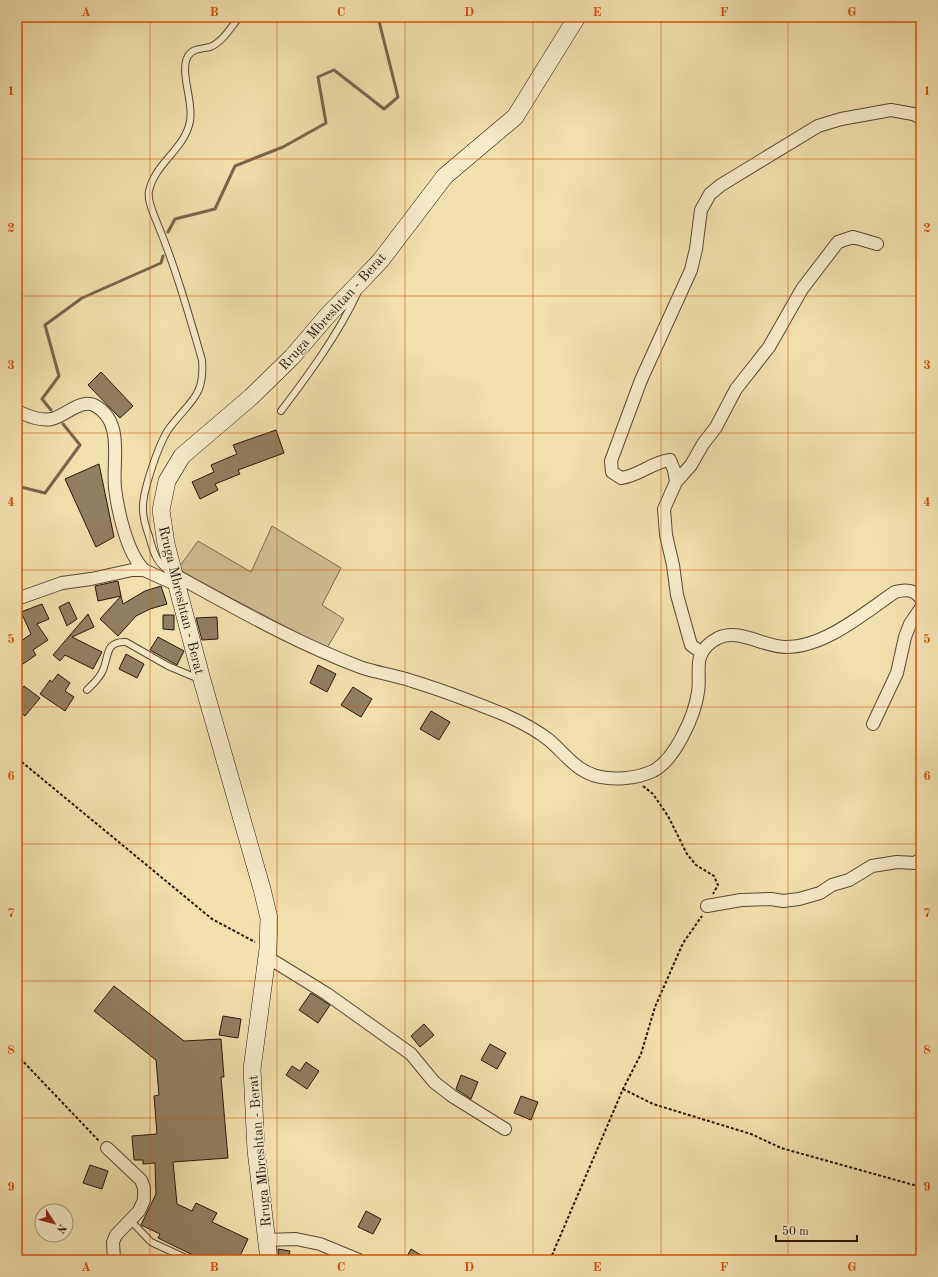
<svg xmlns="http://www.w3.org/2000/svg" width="938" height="1277" font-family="'Old Standard TT',serif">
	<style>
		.green { fill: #d0bd93; stroke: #7c6950 }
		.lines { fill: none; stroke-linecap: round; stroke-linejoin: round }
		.stream { stroke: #79654d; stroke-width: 3 }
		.building { fill: #927f61; stroke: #29150d }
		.lane-casing { stroke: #5b4835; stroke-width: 8 }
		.street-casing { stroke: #5b4835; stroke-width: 14 }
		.secondary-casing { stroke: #29150d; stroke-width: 18 }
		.path { stroke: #29150d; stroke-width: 2; stroke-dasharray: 3 2; stroke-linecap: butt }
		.lane { stroke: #f7ebca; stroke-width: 6 }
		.street { stroke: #f7ebca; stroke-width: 12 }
		.secondary { stroke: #f7ebca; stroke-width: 17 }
		.grid { fill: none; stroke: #d5520c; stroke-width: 1; stroke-opacity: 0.55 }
		.labels { text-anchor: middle; stroke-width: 3; stroke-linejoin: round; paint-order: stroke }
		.street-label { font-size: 14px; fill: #29150d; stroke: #f7ebca }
		.neatline { fill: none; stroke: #d5520c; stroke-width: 1.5 }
		.grid-label { font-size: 13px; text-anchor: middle; font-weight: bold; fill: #d5520c }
	</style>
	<rect width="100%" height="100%" fill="#f2e0ae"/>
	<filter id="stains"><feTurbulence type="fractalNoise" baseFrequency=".005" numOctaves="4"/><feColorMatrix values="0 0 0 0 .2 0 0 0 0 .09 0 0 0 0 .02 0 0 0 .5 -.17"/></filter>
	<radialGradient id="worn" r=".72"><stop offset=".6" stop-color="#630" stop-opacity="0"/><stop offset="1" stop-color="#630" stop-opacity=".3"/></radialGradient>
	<!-- green -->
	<path class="green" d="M272 526 341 568 322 605 344 619 327 648 177 570 198 541 251 572Z"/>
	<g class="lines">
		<!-- stream -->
		<path class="stream" d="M168 232 175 219 215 209 235 166 283 147 326 123 318 77 334 70 384 109 398 97 378 17
			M51 410 42 399 59 376 45 325 82 298 161 263 163 256
			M17 486 45 493 80 445 63 424"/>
	</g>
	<!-- building -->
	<path class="building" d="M101 372 133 406 120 418 88 385Z
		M276 430 284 453 238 470 240 474 215 484 218 490 200 499 192 482 214 472 211 465 237 454 233 445Z
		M99 464 114 537 96 547 65 479Z
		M118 581 121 596 98 601 95 586Z
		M161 586 167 604 150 609 136 616 118 636 100 619 121 596 123 604 145 591Z
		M69 602 77 619 67 626 59 607Z
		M42 604 49 619 37 624 48 640 33 650 36 655 17 668V644L31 634 21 612Z
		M88 614 94 627 72 637 102 652 93 669 65 655 60 661 53 655Z
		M163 615H174V630L163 629Z
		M217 617 218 639 202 640 196 618Z
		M158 637 184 651 177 665 150 650Z
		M126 654 144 664 137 678 119 669Z
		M318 665 336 674 327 692 310 683Z
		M58 674 70 683 65 691 74 697 65 711 40 694 50 680 52 682Z
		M24 686 40 698 25 716 17 710V695Z
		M353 687 372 699 361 717 341 705Z
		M431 711 450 722 439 740 420 729Z
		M114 986 184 1041 221 1039 224 1077H221L228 1158 173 1162 177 1204 192 1211 196 1203 217 1213 212 1222 248 1239 238 1260H203L158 1238 160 1234 141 1225 156 1194 155 1163 143 1164V1160H134L132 1136 157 1134 154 1096 159 1095 156 1060 94 1011Z
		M311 993 330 1005 318 1023 299 1010Z
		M223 1016 241 1019 238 1038 219 1035Z
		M424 1024 434 1035 420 1047 411 1036Z
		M490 1044 506 1053 497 1069 481 1060Z
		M306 1062 319 1071 307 1089 286 1075 292 1066 300 1071Z
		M461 1075 478 1082 471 1099 456 1089Z
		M521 1096 538 1102 531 1120 514 1113Z
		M90 1165 108 1171 102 1189 83 1183Z
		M366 1211 381 1219 373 1234 358 1227Z
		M278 1249 290 1251 288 1260H279Z
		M411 1249 429 1260H405Z"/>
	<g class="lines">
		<!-- lane casing -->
		<g class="lane-casing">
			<path id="lane" d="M281 411C309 374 337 336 357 294
				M170 572C156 563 153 551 149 536 146 528 143 518 143 509 142 492 160 439 171 426 190 401 205 396 202 360 189 315 176 269 158 225 154 215 147 201 149 191 155 163 185 149 190 121 194 102 179 72 188 56 193 48 202 49 210 47 223 42 231 27 239 17
				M87 690C93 684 100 678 103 670 109 656 105 641 126 642L168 666 199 679
				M130 1220 151 1242 190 1260"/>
		</g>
		<!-- street casing -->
		<g class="street-casing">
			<path id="street" d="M17 411C28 416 39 421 52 419 65 416 80 399 94 405 125 421 112 461 115 488 118 512 127 553 144 570
				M676 482 691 465 703 444 716 427 736 389 769 347 802 289 838 242 853 237 877 244
				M175 575C235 608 296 643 360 667 377 673 395 675 412 681 442 690 473 702 503 714 519 721 535 729 549 740 564 753 574 768 593 775 612 781 636 779 653 771 675 760 695 715 698 692 700 681 697 667 700 657 703 648 710 642 718 638 740 628 763 647 786 647 825 647 864 613 895 592 906 589 915 589 921 599
				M17 599 62 583 91 579 132 570H144L177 585
				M702 653 691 645 677 595 673 565 666 535 664 509 676 482 674 470 670 460C652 462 639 476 621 478L612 472 611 461 641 380 691 270 696 249 701 210 710 194 721 185 818 126 841 119 891 110 913 114 921 118
				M873 724 897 673 905 637 910 624 921 608
				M707 906 741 900 771 899 783 901 799 899 820 893 832 885 849 880 872 866 897 862 915 863 921 859
				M267 957 327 994 411 1054 434 1082 452 1096 505 1129
				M107 1148 141 1180 144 1188V1200L139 1211 116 1235 113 1242 114 1260
				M266 1240 296 1239 320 1244 359 1260"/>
		</g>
		<!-- secondary casing -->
		<g class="secondary-casing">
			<path id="secondary" d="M269 1260 256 1150 252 1069 268 949 269 918 262 889 202 680 166 544 161 510 167 481 182 456 251 397 292 357 328 315 364 278 381 260 445 176 515 117 577 17"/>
		</g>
		<!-- path -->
		<path class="path" d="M17 760 23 763 212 919 255 942
			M643 786 653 794 668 816 687 854 696 865 714 876 718 885 713 894
			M17 1055 99 1141
			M623 1089 653 1104 751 1134 781 1148 921 1187
			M550 1260 623 1089 641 1054 655 1007 683 943 702 916"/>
		<!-- lane -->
		<use href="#lane" class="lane"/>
		<!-- street -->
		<use href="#street" class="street"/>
		<!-- secondary -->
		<use href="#secondary" class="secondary"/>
	</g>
	<!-- grid -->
	<path class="grid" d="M150 17V1260M277 17V1260M405 17V1260M533 17V1260M661 17V1260M788 17V1260M17 159H921M17 296H921M17 433H921M17 570H921M17 707H921M17 844H921M17 981H921M17 1118H921"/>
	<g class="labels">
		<!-- street labels -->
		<g class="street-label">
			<text transform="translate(332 311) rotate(-48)" y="5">Rruga Mbreshtan - Berat</text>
			<text transform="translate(182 600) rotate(76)" y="5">Rruga Mbreshtan - Berat</text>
			<text transform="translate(259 1151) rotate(-95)" y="5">Rruga Mbreshtan - Berat</text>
		</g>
	</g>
	<!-- margin -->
	<rect width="938" height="1277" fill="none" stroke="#f2e0ae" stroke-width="44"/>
	<!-- north arrow -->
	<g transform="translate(54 1223) rotate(126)"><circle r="19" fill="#f7ebca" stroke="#a5957e"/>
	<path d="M0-3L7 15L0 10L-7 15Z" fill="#8f2418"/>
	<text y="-6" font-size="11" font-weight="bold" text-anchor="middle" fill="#29150d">N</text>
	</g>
	<!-- scale -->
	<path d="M776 1235v6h81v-6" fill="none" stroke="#29150d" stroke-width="2"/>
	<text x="782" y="1235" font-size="12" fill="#29150d" stroke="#f7ebca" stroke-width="3" paint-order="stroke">50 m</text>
	<rect x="22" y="22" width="894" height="1233" class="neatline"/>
	<g class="grid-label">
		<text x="86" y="16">A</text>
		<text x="214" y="16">B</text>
		<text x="341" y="16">C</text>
		<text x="469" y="16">D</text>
		<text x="597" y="16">E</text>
		<text x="724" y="16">F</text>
		<text x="852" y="16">G</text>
		<text x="11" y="95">1</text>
		<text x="927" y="95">1</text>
		<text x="11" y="232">2</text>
		<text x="927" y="232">2</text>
		<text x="11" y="369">3</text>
		<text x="927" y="369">3</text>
		<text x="11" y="506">4</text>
		<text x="927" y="506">4</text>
		<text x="11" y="643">5</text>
		<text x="927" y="643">5</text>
		<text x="11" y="780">6</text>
		<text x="927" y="780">6</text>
		<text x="11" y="917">7</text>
		<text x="927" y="917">7</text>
		<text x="11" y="1054">8</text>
		<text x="927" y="1054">8</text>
		<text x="11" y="1191">9</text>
		<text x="927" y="1191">9</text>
		<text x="86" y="1271">A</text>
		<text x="214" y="1271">B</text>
		<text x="341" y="1271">C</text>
		<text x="469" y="1271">D</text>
		<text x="597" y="1271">E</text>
		<text x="724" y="1271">F</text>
		<text x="852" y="1271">G</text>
	</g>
	<rect width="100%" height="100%" filter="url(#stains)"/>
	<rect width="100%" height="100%" fill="url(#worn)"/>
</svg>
